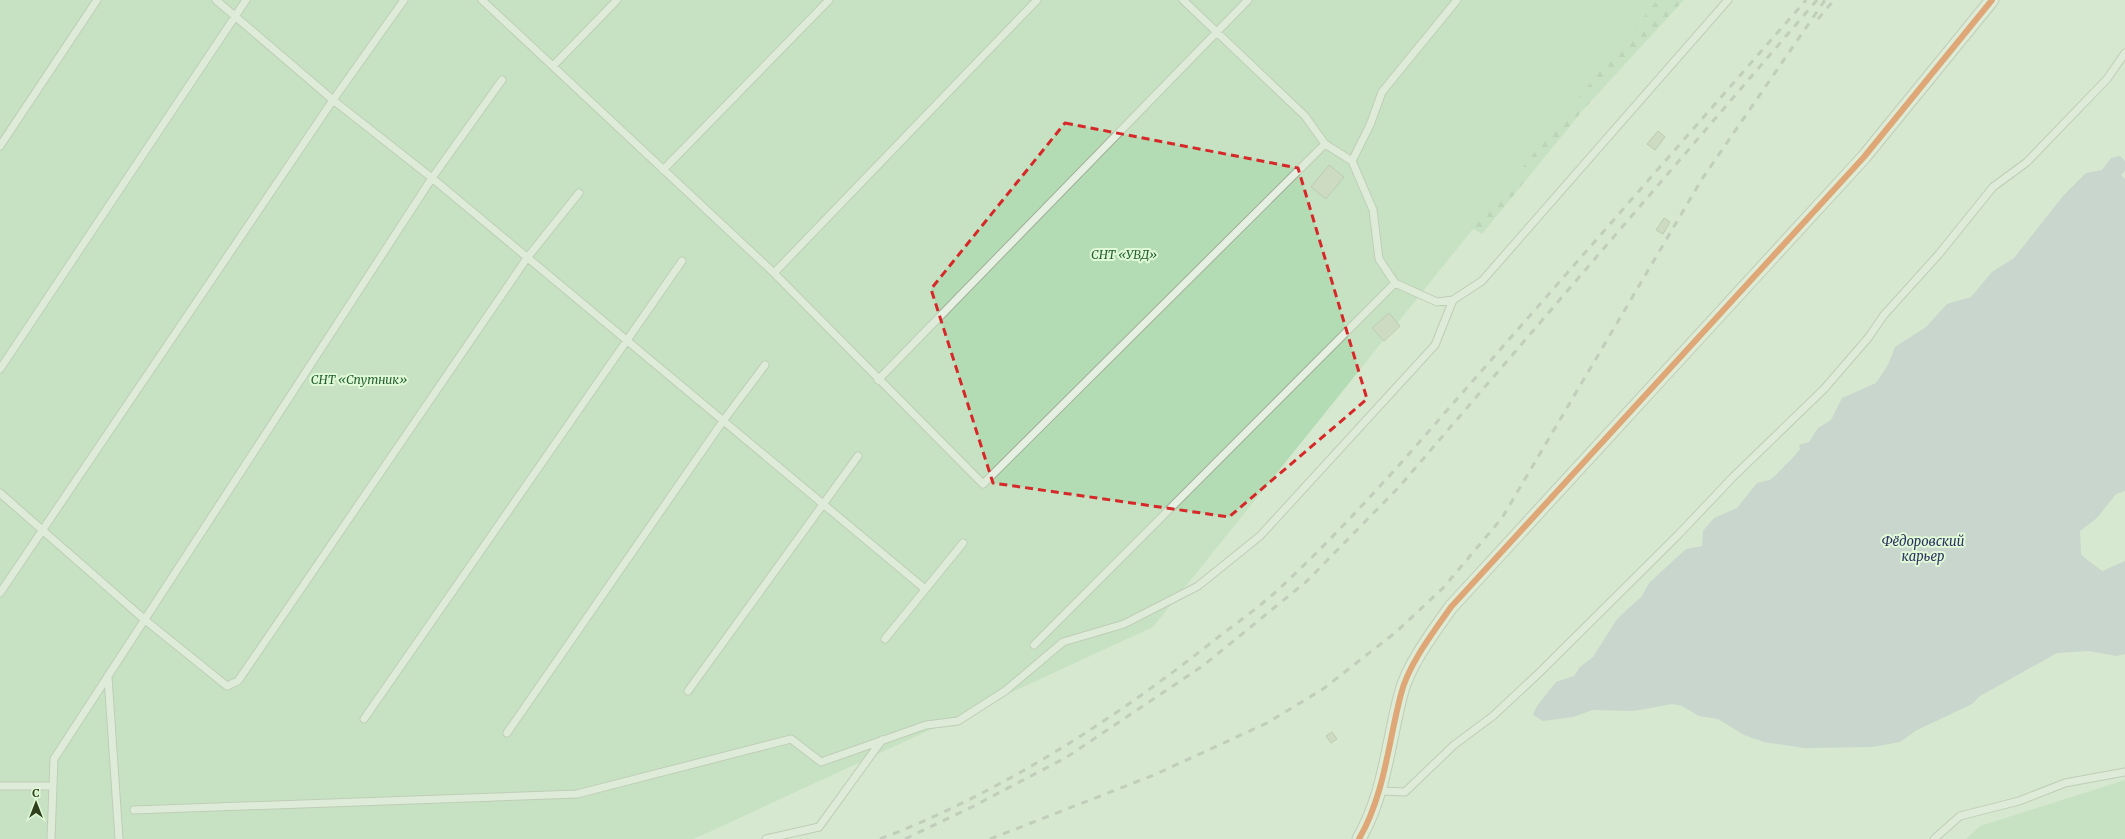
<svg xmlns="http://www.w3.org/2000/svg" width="2125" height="839" font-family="Merriweather,serif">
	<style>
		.forest { fill: url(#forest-firs) }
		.garden { fill: #b4dcb4 }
		.water { fill: #b5c1c9 }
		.building { fill: #beccb0; stroke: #9ba98e }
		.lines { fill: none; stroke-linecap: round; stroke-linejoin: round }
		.service-casing { stroke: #a1ae98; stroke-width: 9 }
		.minor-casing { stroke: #a1ae98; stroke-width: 15 }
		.service { stroke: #e6f0e2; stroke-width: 7 }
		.minor { stroke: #e6f0e2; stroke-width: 13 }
		.rail { stroke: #a7afa2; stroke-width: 3; stroke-dasharray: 7 7; stroke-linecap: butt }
		.cycleway-casing { stroke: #e0f9d6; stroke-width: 8 }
		.cycleway { stroke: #e8590c; stroke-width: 6 }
		.marked { fill: none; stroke: #d62828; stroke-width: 3; stroke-dasharray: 8 5; stroke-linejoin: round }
		.labels { text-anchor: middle; stroke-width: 4; stroke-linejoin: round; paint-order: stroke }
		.park-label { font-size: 12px; font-style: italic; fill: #225e31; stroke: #e0f9d6 }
		.water-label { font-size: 13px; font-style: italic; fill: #2b2f61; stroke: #e0f9d6 }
	</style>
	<defs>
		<pattern id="forest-firs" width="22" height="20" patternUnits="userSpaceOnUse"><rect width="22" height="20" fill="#b4dcb4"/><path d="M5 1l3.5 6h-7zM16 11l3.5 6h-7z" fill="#9bbe9a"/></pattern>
	</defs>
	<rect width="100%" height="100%" fill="#d7e8d0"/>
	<!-- forest -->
	<path class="forest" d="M1559 0H1684L1583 110 1482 234 1403 190Z"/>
	<!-- garden -->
	<path class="garden" d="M0 0H1657L1153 627 694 839H0Z
		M2125 780V839H1966L1980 826Z"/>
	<!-- water -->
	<path class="water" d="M2120 156 2125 161V171L2121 175 2125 179V491L2116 494 2097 518 2080 531 2081 555 2102 571 2125 561V654L2117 656 2088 651 2057 653 1980 696 1972 704 1917 730 1900 742 1872 747 1804 748 1764 742 1744 735 1718 719 1699 716 1682 706 1672 704 1634 711 1593 710 1573 717 1543 721 1533 715 1537 706 1556 682 1574 676 1580 667 1593 657 1617 619 1642 596 1649 583 1686 549 1702 546 1703 531 1714 518 1737 508 1757 483C1761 482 1766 481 1770 480 1772 479 1799 452 1800 449L1799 445 1809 442 1818 428 1831 420 1842 398 1876 383 1888 365 1895 347 1926 327 1947 304 1971 297 1992 272 2014 258 2063 196 2086 173 2102 170 2111 158Z"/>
	<!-- building -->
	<path class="building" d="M1658 131 1665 137 1655 150 1647 144Z
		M1329 165 1344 177 1326 199 1311 187Z
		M1664 218 1670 222 1663 234 1656 230Z
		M1389 313 1400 326 1384 341 1372 328Z
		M1332 732 1337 739 1331 743 1326 736Z"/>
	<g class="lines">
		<!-- service casing -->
		<g class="service-casing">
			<path id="service" d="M216 0 333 100 432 178 925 589
				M482 0 774 273 983 484 1325 144
				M1183 0 1305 116 1325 144 1352 161 1373 210 1379 259 1395 283 1437 302 1453 300
				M553 66 617 0
				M0 146 97 0
				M1352 161 1370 125 1382 92 1457 0
				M663 170 829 0
				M774 273 1037 0
				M0 369 246 0
				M878 380 1248 0
				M0 493 145 620 227 686 238 681 527 258 579 193
				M0 593 333 100 404 0
				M885 639 963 543
				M1034 645 1395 283
				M108 677 119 839
				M688 691 858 456
				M364 719 682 261
				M507 733 723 421 765 365
				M0 786H53
				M1381 791 1405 792 1454 745 1493 716 1539 673 1678 535 1733 477 1824 389 1868 338 1884 315 1939 254 1993 187 2027 162 2107 79 2125 53
				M134 810 577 794 791 739 821 762 926 725 958 721 1005 691 1063 642 1124 624 1198 586 1260 536 1435 345 1453 300 1482 281 1728 0
				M51 839 54 759 432 178 502 80
				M766 839 819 827 882 740
				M1934 839 1960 816 2019 801 2065 783 2125 772"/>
		</g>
		<!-- minor casing -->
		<g class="minor-casing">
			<path id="minor" d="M1359 839C1385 794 1388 743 1401 694 1408 665 1434 631 1451 607L1864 157 1992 0"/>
		</g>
		<!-- service -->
		<use href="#service" class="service"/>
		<!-- minor -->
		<use href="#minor" class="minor"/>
		<!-- rail -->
		<path class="rail" d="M1818 19 1834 0
			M880 839C1000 793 1112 721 1212 642 1235 624 1260 607 1281 587 1323 548 1362 506 1401 463L1806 0
			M905 839 972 807 1067 757 1204 665 1307 581 1399 487 1817 0
			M990 839 1154 775 1267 723 1323 689 1396 632 1443 588 1502 518 1702 179 1825 0"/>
		<!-- cycleway casing -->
		<g class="cycleway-casing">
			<path id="cycleway" d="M1359 839C1385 794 1388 743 1401 694 1408 665 1434 631 1451 607L1864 157 1992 0"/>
		</g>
		<!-- cycleway -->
		<use href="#cycleway" class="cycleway"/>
	</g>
	<!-- marked area -->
	<path d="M0 0H2125V839H0ZM1065 123 1298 168 1367 399 1229 517 993 483 931 289Z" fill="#d7e8d0" fill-opacity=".55" fill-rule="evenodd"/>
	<path class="marked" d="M1065 123 1298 168 1367 399 1229 517 993 483 931 289Z"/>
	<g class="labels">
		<!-- park labels -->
		<g class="park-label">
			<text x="1124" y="259">СНТ «УВД»</text>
			<text x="359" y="384">СНТ «Спутник»</text>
		</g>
		<!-- water labels -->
		<g class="water-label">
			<text x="1923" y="546">Фёдоровский<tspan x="1923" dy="15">карьер</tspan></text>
		</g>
	</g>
	<!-- north arrow -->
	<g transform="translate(36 803)" stroke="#e0f9d6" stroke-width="3" paint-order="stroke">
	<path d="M0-3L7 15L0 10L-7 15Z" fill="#2f3f1e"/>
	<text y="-6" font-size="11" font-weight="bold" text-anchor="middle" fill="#2f3f1e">С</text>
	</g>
</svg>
